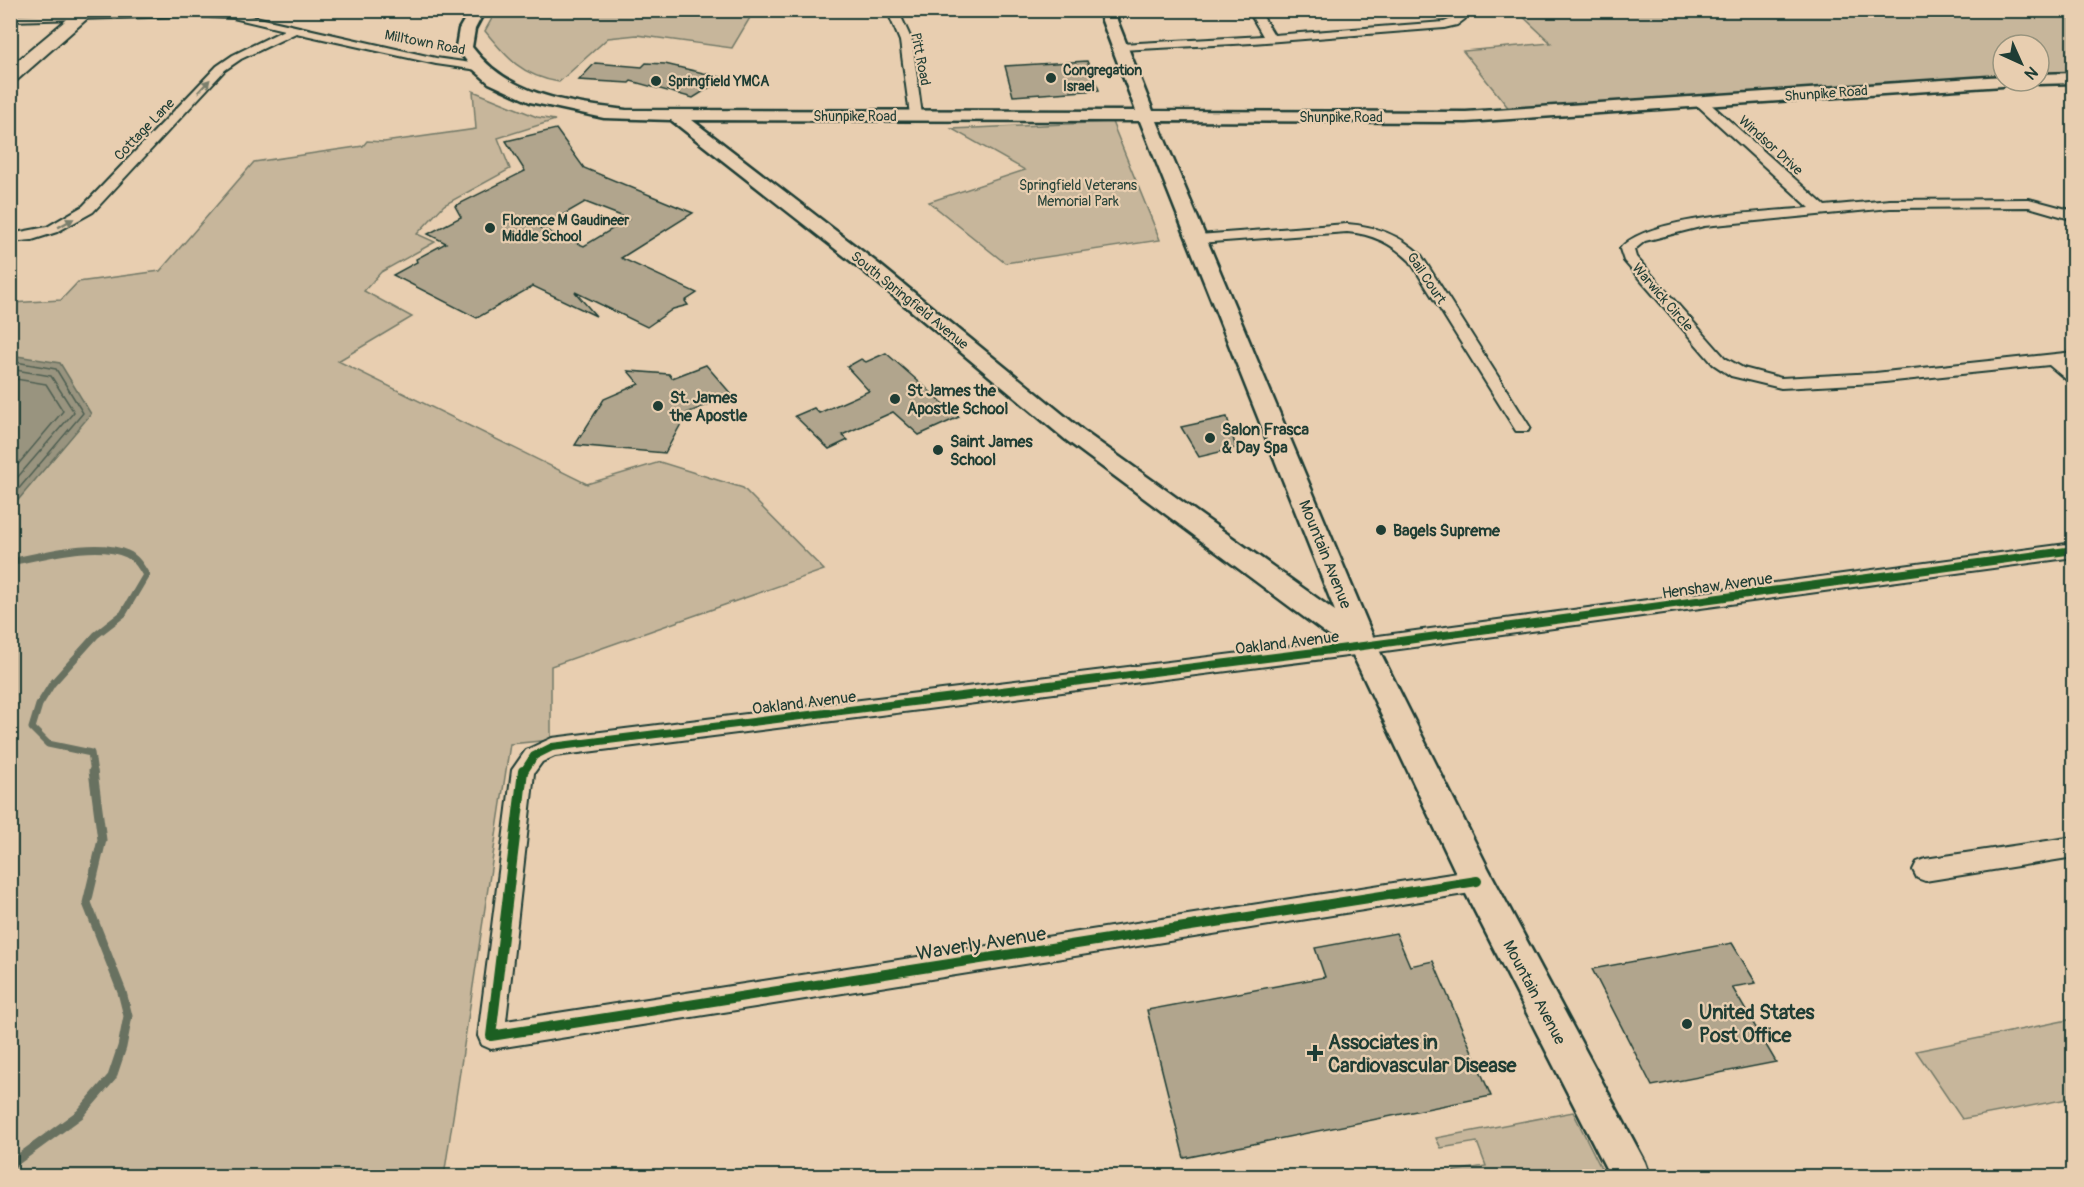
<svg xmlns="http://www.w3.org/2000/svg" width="2084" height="1187" font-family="Pangolin,sans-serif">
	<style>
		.green { fill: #c7b69b; stroke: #737a68; stroke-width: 1.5 }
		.water { fill: #99947f; stroke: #687161; stroke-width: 1.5 }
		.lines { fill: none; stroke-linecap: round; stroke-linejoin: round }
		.shore { stroke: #506052; stroke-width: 1.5 }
		.stream-far1 { stroke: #687161; stroke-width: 7 }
		.stream { stroke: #687161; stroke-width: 9 }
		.building { fill: #b1a58d; stroke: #1f3d34; stroke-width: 1.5; fill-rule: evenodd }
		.street-casing { stroke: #1f3d34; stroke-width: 4 }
		.secondary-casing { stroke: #1f3d34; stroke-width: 5 }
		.primary-casing { stroke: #1f3d34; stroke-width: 4 }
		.street { fill: #e8ceb0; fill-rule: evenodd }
		.secondary { fill: #e8ceb0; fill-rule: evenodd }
		.primary { fill: #e8ceb0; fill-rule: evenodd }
		.cycleway-far1-casing { stroke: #e8ceb0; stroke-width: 11 }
		.cycleway-casing { stroke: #e8ceb0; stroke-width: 14 }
		.cycleway-far1 { stroke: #1b5e20; stroke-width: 8 }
		.cycleway { stroke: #1b5e20; stroke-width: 10 }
		.oneway { fill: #797e6c }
		.poi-dot { fill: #1f3d34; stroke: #e8ceb0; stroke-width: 2 }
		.labels { text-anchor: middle; stroke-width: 4.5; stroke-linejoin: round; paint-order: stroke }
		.far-street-label { font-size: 14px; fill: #1f3d34; stroke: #e8ceb0 }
		.far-poi-label { font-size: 14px; font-weight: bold; fill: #1f3d34; stroke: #e8ceb0; text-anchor: start }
		.far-park-label { font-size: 14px; fill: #274339; stroke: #e8ceb0 }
		.poi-label { font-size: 16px; font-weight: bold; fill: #1f3d34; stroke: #e8ceb0; text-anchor: start }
		.street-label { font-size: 16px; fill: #1f3d34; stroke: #e8ceb0 }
		.near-street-label { font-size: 20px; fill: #1f3d34; stroke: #e8ceb0 }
		.near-poi-label { font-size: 20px; font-weight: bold; fill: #1f3d34; stroke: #e8ceb0; text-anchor: start }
	</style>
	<rect width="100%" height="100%" fill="#e8ceb0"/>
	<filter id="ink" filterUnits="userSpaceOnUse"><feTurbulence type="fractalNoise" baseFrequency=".0167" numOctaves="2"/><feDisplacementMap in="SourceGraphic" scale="12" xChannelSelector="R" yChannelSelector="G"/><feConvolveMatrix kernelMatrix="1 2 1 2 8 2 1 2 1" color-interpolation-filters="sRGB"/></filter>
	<g filter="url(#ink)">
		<!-- green -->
		<path class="green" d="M496 11V10L754 11 732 48 637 35 608 38 559 82C522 76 507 58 485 31Z
			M1517 11H2073V73L2039 75V45H2003V77L1510 110 1463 51 1551 43Z
			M473 91 537 117 555 120 498 138 510 169 444 205 417 234 435 242 381 272 364 291 412 317 338 361 587 484 660 462 743 488 824 570 551 666V740L510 744 444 1176H11V303L61 300 78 282 160 271 254 162 363 146 367 141 384 142 476 129Z
			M1112 122 1160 240 1005 263 929 202 1025 170 952 129Z
			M2073 1019V1098L1962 1119 1916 1051Z
			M1573 1112 1605 1176H1453L1454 1171 1486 1166 1477 1142 1441 1148 1436 1138Z"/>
		<!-- water -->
		<path class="water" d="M11 355 60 363 91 414 19 499 11 500Z"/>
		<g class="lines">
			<!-- shore -->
			<path class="shore" d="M10 361 56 369 83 413 16 492 10 494
				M10 369 51 376 74 412 10 486
				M10 378 46 384 63 411 10 474"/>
			<!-- stream-far1 -->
			<path class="stream-far1" d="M10 562C42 556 97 540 127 554 136 558 141 567 146 575L123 614 96 635 52 684 39 705 32 728 48 744 91 753 94 773"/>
			<!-- stream -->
			<path class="stream" d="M10 1165 80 1114 112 1077 122 1047 128 1016 122 992 87 903 102 840 93 771"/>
		</g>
		<!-- building -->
		<path class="building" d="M1087 61 1099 90 1013 96 1005 66Z
			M595 63 642 67 646 63 665 64 725 78 693 98 631 81 629 83 579 80Z
			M556 129 584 168 693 213 621 258 697 293 685 301 688 305 673 309 647 327 575 292 596 316 533 286 477 318 393 275 417 262 416 259 446 243 428 234 461 217 455 206 525 171 506 141ZM585 202 629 219 584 246 540 228Z
			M886 353 959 417 919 435 893 412 842 435 848 440 829 449 795 416 814 408 819 413 869 391 847 367 861 359 866 362Z
			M706 365 732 395 687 413 665 453 575 445 604 399 639 384 628 371 669 374 672 378Z
			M1227 417 1236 448 1199 457 1181 427Z
			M1396 933 1410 966 1433 961 1491 1096 1184 1158 1147 1010 1325 977 1315 948Z
			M1732 943 1756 983 1732 987 1776 1062 1652 1086 1592 969Z"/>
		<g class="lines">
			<!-- street casing -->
			<g class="street-casing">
				<path id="street" d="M159 10 233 12 436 58 478 64 484 67 478 70 436 64 296 33 241 59 225 70 93 212 57 232 32 240 10 242V234L47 227 83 206 217 66 233 55 284 30 233 18 184 16 10 21V15Z
					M887 10H898L912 41 922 115 920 118 916 119 910 115 900 41Z
					M1248 10H1259L1274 35 1444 22 1454 18 1451 10H1462L1465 19 1457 25 1444 28 1252 43 1121 50 1115 47 1121 44 1263 36Z
					M1701 98 1705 99 1825 206 1890 200 2029 199 2074 211V220L2029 207 1890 208 1704 226 1645 241 1634 250 1636 257 1725 358 1743 368 1781 378 1875 373 2074 352V362L2066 363 2074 368V382L2068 381 2049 365 1875 383 1781 388 1731 376 1713 364 1624 261 1620 249C1645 216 1768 212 1810 208L1697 105 1695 102Z
					M1347 224C1376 226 1400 235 1421 255L1530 427 1528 431H1516L1410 261C1392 243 1372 234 1347 232L1198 243 1191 239 1198 235Z
					M2074 543V557L1363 654 555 756 542 762 534 773 506 1021 1477 870 1485 873 1489 881 1485 889 1477 892 491 1049 482 1045 478 1036 512 770 526 750 552 738 1363 638Z
					M2074 837V857L1925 881 1917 878 1913 870 1917 862 1925 859Z"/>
			</g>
			<!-- secondary casing -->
			<g class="secondary-casing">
				<path id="secondary" d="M470 10H485L475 29 472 47C509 96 568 103 626 110L1136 111 1098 10H1113L1153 111 1466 112 2003 76V81H2011L2003 86 1466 122 1157 121 1377 646 1489 870 1645 1162 1650 1176H1610L1465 892 1352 653 1066 440 866 273 671 120 604 118 530 102 489 83 472 68 456 47 459 29ZM692 120 1140 121 1335 611 1082 430 880 265Z
					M2074 73V83L2039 84 2032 81H2039V74Z"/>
			</g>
			<!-- primary casing -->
			<g class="primary-casing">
				<path id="primary" d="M78 10H97L16 81 10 82V67Z"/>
			</g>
			<!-- street -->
			<use href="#street" class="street"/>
			<!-- secondary -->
			<use href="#secondary" class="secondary"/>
			<!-- primary -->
			<use href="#primary" class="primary"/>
			<!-- cycleway-far1 casing -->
			<g class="cycleway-far1-casing">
				<path id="cycleway-far1" d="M523 773 534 756 552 747 1363 646 2074 550"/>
			</g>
			<!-- cycleway casing -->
			<g class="cycleway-casing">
				<path id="cycleway" d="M523 771 491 1036 1477 881"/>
			</g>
			<!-- cycleway-far1 -->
			<use href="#cycleway-far1" class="cycleway-far1"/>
			<!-- cycleway -->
			<use href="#cycleway" class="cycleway"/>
		</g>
		<!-- one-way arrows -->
		<defs><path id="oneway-solid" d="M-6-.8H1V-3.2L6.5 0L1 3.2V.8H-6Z" transform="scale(1.5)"/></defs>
		<g class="oneway">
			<use href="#oneway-solid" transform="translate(204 86) rotate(-47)"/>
			<use href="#oneway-solid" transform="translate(66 223) rotate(-29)"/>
		</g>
	</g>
	<!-- markers -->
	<g class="poi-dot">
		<circle cx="1051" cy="78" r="6"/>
		<circle cx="656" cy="81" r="6"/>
		<circle cx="490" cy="228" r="6"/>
		<circle cx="895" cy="399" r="6"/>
		<circle cx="658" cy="406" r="6"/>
		<circle cx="1210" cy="438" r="6"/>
		<circle cx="938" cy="450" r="6"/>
		<circle cx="1381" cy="530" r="6"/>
		<circle cx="1687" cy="1024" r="6"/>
		<path d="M1312 1044h6v6h6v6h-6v6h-6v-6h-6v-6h6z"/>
	</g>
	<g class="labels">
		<!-- far-street labels -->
		<g class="far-street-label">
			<text transform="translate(425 42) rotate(11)" y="5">Milltown Road</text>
			<text transform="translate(921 59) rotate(79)" y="5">Pitt Road</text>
			<text transform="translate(1826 93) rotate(-4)" y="5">Shunpike Road</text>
			<text x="855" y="121">Shunpike Road</text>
			<text x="1341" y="122">Shunpike Road</text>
			<text transform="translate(144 129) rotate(-46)" y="5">Cottage Lane</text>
			<text transform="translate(1771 145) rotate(42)" y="5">Windsor Drive</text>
			<text transform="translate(1427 278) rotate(56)" y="5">Gail Court</text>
			<text transform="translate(1663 297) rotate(49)" y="5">Warwick Circle</text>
			<text transform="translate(910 300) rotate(39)" y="5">South Springfield Avenue</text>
		</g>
		<!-- far-poi labels -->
		<g class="far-poi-label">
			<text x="1063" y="75">Congregation<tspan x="1063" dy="16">Israel</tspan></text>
			<text x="668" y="86">Springfield YMCA</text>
			<text x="502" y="225">Florence M Gaudineer<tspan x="502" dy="16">Middle School</tspan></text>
		</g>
		<!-- far-park labels -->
		<g class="far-park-label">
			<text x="1078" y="190">Springfield Veterans<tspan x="1078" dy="16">Memorial Park</tspan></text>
		</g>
		<!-- poi labels -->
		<g class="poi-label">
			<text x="907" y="396">St James the<tspan x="907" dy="18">Apostle School</tspan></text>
			<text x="670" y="403">St. James<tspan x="670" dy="18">the Apostle</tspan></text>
			<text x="1222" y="435">Salon Frasca<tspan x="1222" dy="18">&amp; Day Spa</tspan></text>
			<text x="950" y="447">Saint James<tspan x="950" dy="18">School</tspan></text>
			<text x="1393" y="536">Bagels Supreme</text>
		</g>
		<!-- street labels -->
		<g class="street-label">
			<text transform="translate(1326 554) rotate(68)" y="6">Mountain Avenue</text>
			<text transform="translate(1717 585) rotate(-8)" y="6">Henshaw Avenue</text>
			<text transform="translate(1287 642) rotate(-7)" y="6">Oakland Avenue</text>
			<text transform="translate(804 702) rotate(-7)" y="6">Oakland Avenue</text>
			<text transform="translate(1535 992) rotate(62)" y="6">Mountain Avenue</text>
		</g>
		<!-- near-street labels -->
		<g class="near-street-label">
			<text transform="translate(981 943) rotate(-9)" y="7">Waverly Avenue</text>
		</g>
		<!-- near-poi labels -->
		<g class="near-poi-label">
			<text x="1699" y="1019">United States<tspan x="1699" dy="23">Post Office</tspan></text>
			<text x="1328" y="1049">Associates in<tspan x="1328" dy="23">Cardiovascular Disease</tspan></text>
		</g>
	</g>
	<!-- margin -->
	<rect width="2084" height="1187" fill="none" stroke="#e8ceb0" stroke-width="36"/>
	<rect x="18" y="18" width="2048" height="1151" fill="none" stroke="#1f3d34" stroke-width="2" filter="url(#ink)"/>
	<!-- north arrow -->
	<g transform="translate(2021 63) rotate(135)"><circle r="28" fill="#e8ceb0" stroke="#98947e" stroke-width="1.5"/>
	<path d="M0-4.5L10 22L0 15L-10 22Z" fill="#1f3d34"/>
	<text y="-9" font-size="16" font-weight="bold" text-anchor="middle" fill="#1f3d34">N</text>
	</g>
</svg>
